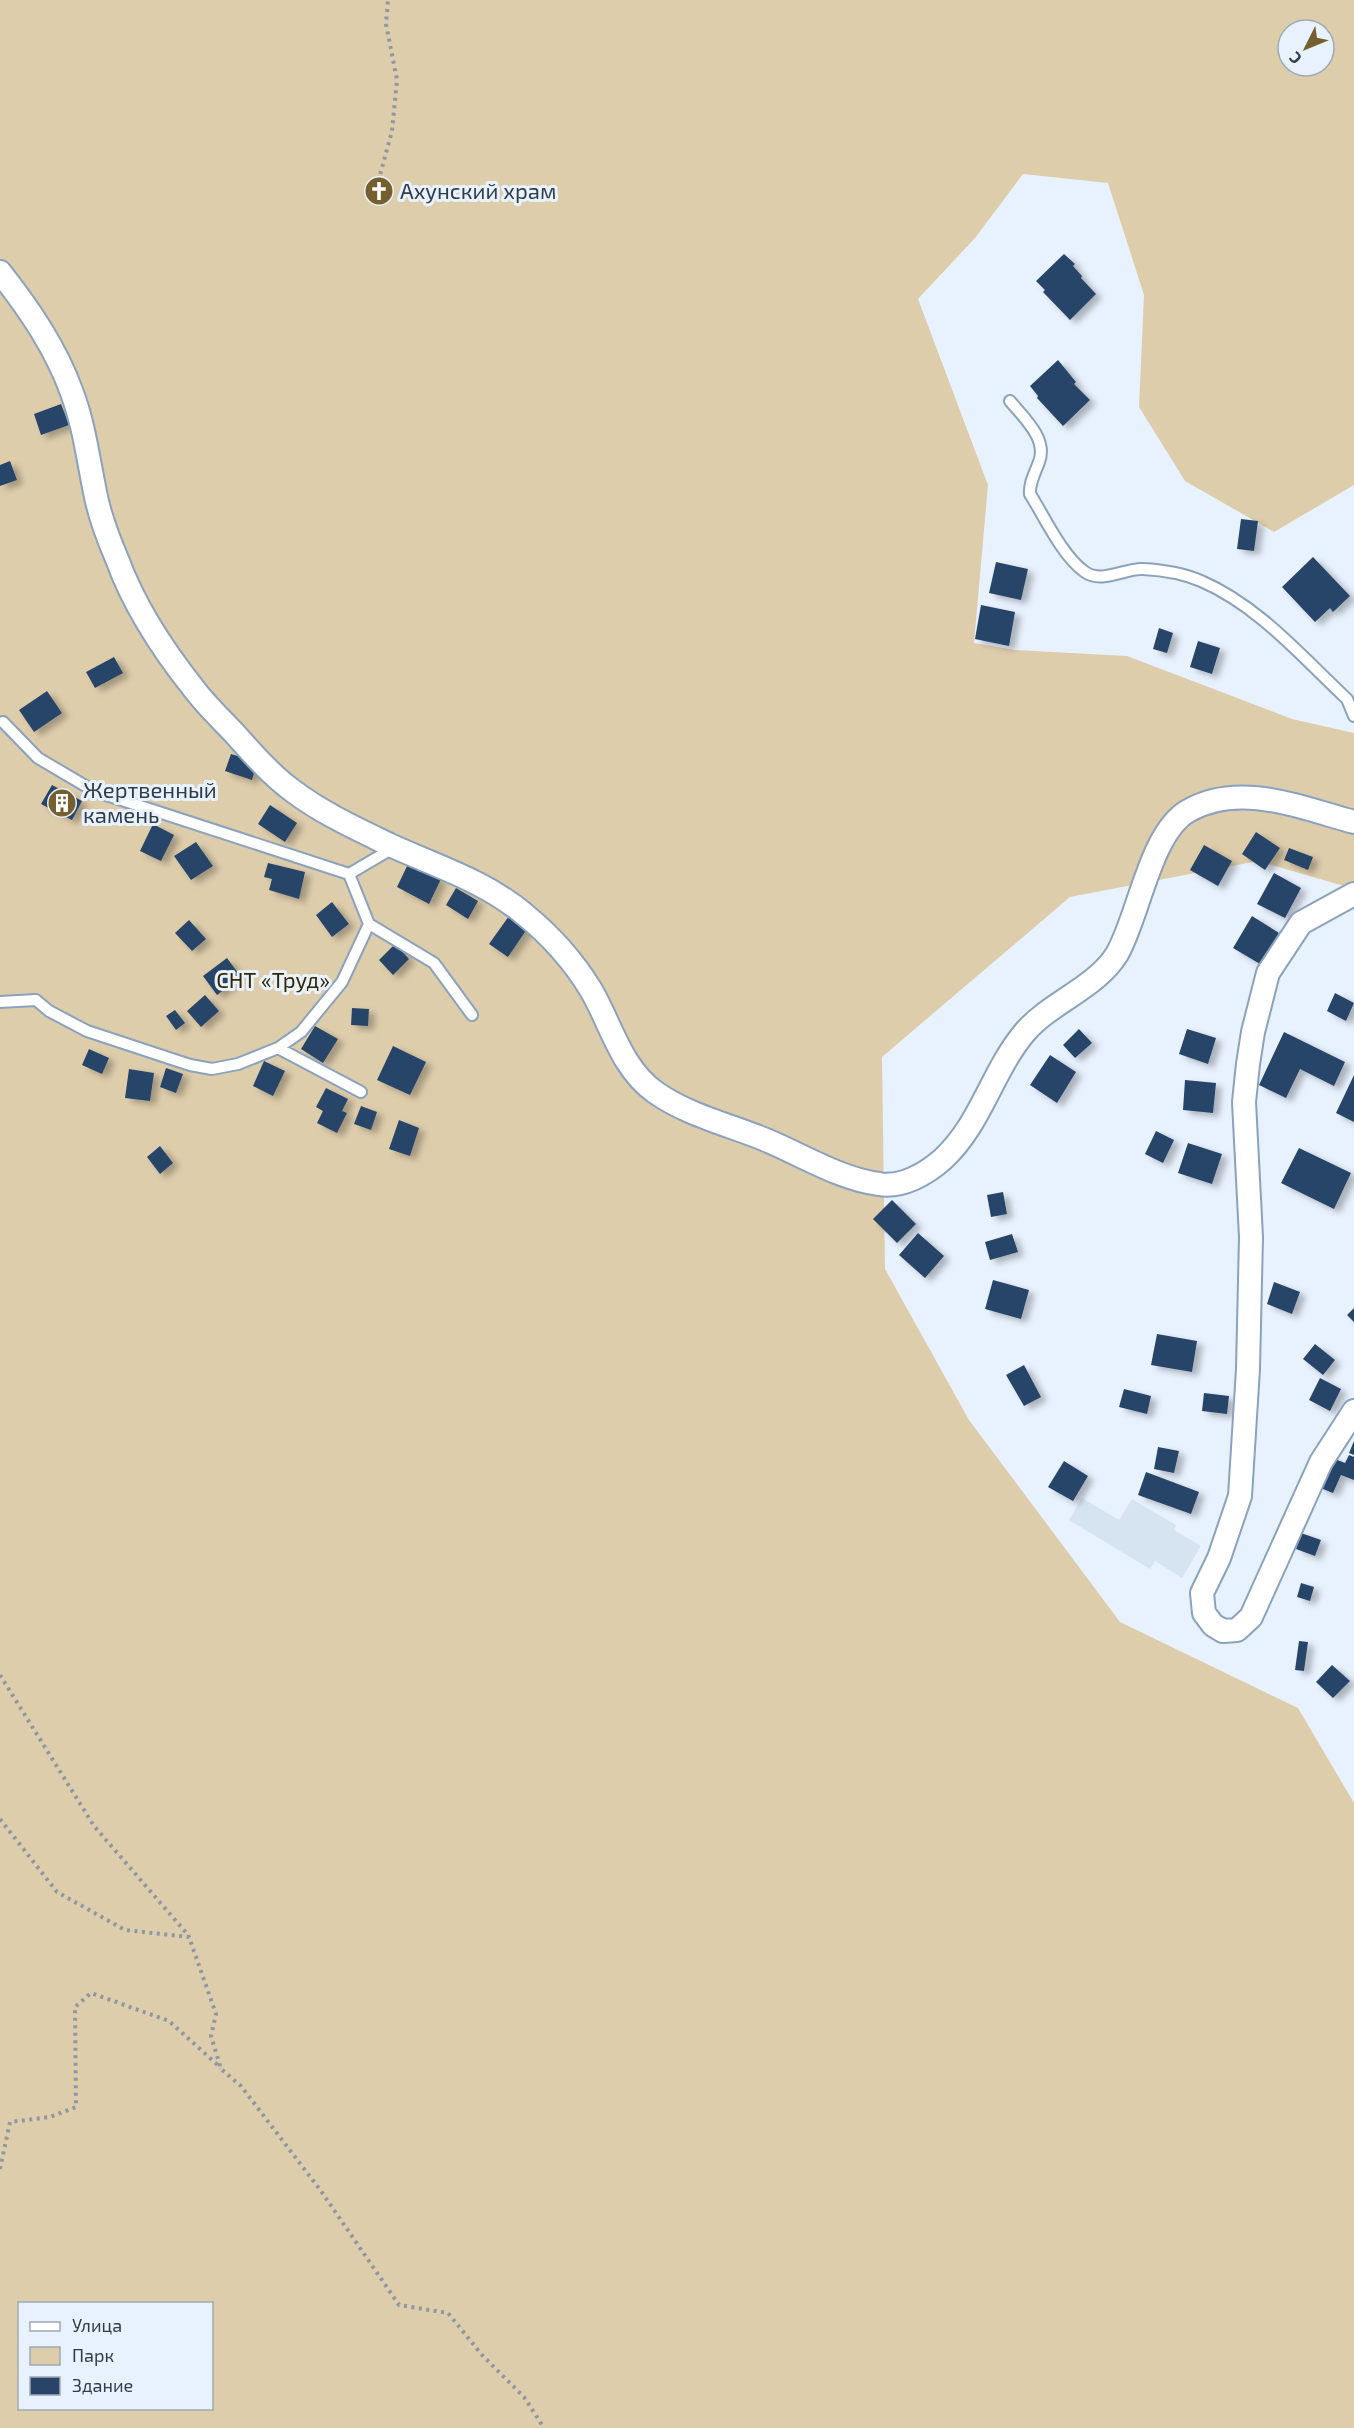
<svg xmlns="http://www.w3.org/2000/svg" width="1354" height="2428" font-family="'Exo 2',sans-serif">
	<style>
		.built { fill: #d6e3f1 }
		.green { fill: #decdab; fill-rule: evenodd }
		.building { fill: #284567; filter: url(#shadow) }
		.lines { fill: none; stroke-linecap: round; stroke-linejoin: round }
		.service-casing { stroke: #8aa2bd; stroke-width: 14 }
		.minor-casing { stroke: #8aa2bd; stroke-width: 26 }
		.path { stroke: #8e98a4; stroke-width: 4; stroke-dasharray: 3 4.5; stroke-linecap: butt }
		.service { stroke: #fff; stroke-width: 10 }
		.minor { stroke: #fff; stroke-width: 22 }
		.labels { text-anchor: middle; stroke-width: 6; stroke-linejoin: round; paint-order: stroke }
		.poi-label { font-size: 22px; fill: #323c47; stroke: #e8f2fe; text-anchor: start }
		.park-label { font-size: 22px; fill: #362600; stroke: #e8f2fe }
	</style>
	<defs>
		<filter id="shadow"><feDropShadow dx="6" dy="4" stdDeviation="3" flood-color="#0004"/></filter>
	</defs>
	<rect width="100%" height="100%" fill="#e8f2fe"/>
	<!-- built -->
	<path class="built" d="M1082 1498 1119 1520 1132 1499 1176 1525 1174 1530 1201 1546 1182 1578 1155 1561 1150 1569 1069 1520Z"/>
	<!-- green -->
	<path class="green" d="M0 0H1354V485L1274 532 1185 481 1139 407 1144 295 1108 183 1023 174 975 238 918 299 988 485 974 643 1015 650 1127 656 1292 719 1354 733V889L1258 861 1070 897 882 1057 885 1269 969 1420 1120 1622 1298 1708 1354 1803V2428H0ZM1288 30H1324V66H1288ZM20 2304H212V2408H20Z"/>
	<!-- building -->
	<path class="building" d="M1064 254 1075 264 1073 266 1082 276 1081 278 1096 294 1070 320 1043 292 1045 290 1036 281Z
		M1058 360 1076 382 1074 384 1090 400 1063 426 1037 398 1038 396 1030 386Z
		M61 404 69 425 41 435 34 414Z
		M10 461 17 480 0 486V465Z
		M1241 519 1258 521 1254 551 1237 549Z
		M1313 557 1350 596 1333 612 1330 608 1315 622 1282 587Z
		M996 562 1028 569 1021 600 989 593Z
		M981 605 1015 612 1009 646 975 639Z
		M1159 628 1173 633 1167 653 1153 649Z
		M1198 641 1220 648 1212 674 1190 667Z
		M114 657 123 673 95 688 86 672Z
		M47 691 62 713 34 732 19 710Z
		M231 754 257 762 252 780 225 771Z
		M52 785 82 801 72 820 41 804Z
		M270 805 297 823 285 842 258 824Z
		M153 824 174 835 161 861 140 851Z
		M1256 832 1280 848 1265 870 1242 854Z
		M196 842 213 866 191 880 174 856Z
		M1204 845 1232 861 1218 886 1190 870Z
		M1289 848 1313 857 1308 870 1284 860Z
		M409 862 441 879 429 904 397 887Z
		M268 863 305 872 299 899 269 890 272 879 264 877Z
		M1274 873 1301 888 1285 918 1257 904Z
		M456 888 478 901 468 919 446 905Z
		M332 902 349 924 332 937 316 915Z
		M509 916 527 929 508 957 489 944Z
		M1252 916 1279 933 1260 964 1233 948Z
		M189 920 206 939 192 951 175 933Z
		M395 944 409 959 393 975 379 960Z
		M227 958 241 977 217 995 203 976Z
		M1335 993 1354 1003 1346 1021 1327 1011Z
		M205 995 219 1011 201 1027 187 1011Z
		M352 1008 369 1009 368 1026 351 1025Z
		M175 1010 185 1023 176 1030 166 1016Z
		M315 1026 338 1039 323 1063 301 1049Z
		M1079 1029 1092 1043 1075 1058 1063 1045Z
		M1187 1029 1216 1038 1208 1064 1179 1054Z
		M1284 1032 1345 1062 1334 1086 1300 1069 1286 1098 1259 1085Z
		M393 1046 426 1062 410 1095 377 1080Z
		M89 1049 109 1058 102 1074 82 1065Z
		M1050 1055 1076 1072 1057 1103 1030 1085Z
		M264 1061 285 1071 273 1096 253 1086Z
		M166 1068 183 1074 176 1093 160 1087Z
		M129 1069 154 1073 150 1101 125 1098Z
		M1354 1075V1122L1336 1113Z
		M1185 1080 1216 1083 1213 1113 1183 1110Z
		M326 1088 348 1099 342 1111 347 1113 337 1133 317 1123 323 1111 316 1107Z
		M361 1106 377 1112 371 1130 354 1124Z
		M399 1120 419 1128 410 1156 389 1149Z
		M1156 1131 1174 1140 1163 1163 1145 1154Z
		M1188 1143 1222 1154 1212 1184 1178 1173Z
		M160 1146 173 1163 160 1174 147 1157Z
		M1299 1148 1351 1173 1334 1209 1281 1183Z
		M1003 1192 1007 1214 991 1217 987 1195Z
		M892 1200 916 1224 897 1243 873 1219Z
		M918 1233 944 1256 925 1278 899 1255Z
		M1012 1234 1018 1252 990 1260 985 1242Z
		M993 1280 1029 1290 1021 1319 985 1309Z
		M1274 1282 1300 1292 1292 1314 1267 1304Z
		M1354 1308V1322L1347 1315Z
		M1157 1334 1197 1341 1192 1372 1151 1365Z
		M1315 1344 1335 1360 1323 1375 1303 1359Z
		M1024 1365 1041 1397 1024 1406 1006 1375Z
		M1320 1378 1341 1389 1330 1411 1309 1400Z
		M1124 1389 1151 1396 1147 1414 1119 1407Z
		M1204 1393 1229 1396 1227 1414 1202 1411Z
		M1354 1441V1455L1349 1453Z
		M1158 1447 1179 1451 1174 1473 1154 1469Z
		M1349 1455 1354 1457V1480L1341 1475 1333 1493 1318 1487 1330 1457 1345 1463Z
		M1064 1461 1088 1476 1073 1501 1048 1487Z
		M1146 1472 1199 1492 1191 1514 1138 1495Z
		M1301 1533 1321 1540 1315 1556 1296 1549Z
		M1301 1583 1314 1587 1310 1601 1297 1597Z
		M1299 1641 1308 1642 1304 1671 1295 1670Z
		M1332 1665 1350 1681 1333 1698 1316 1682Z"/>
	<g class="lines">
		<!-- service casing -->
		<g class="service-casing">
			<path id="service" d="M1010 401C1024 418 1048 439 1039 462 1035 473 1029 483 1030 494 1045 518 1063 557 1085 572 1102 584 1125 568 1143 569 1162 570 1185 574 1201 581 1259 606 1302 657 1347 699L1354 716
				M3 722 38 758 94 791 349 874 369 924 434 963 472 1015
				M349 874 395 847
				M0 1002 36 1000 49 1011 87 1031 190 1065 212 1069 238 1064 278 1048 301 1032 342 982 369 924
				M278 1048 361 1092"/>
		</g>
		<!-- minor casing -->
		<g class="minor-casing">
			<path id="minor" d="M0 272C29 309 56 348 72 393 84 425 88 458 95 492 99 514 108 538 117 559 134 606 163 650 194 689 206 705 221 719 235 734 253 754 271 775 293 791 322 813 357 829 390 845 436 866 485 881 524 914 550 935 574 962 591 990 611 1024 621 1068 655 1092 687 1115 730 1125 766 1140 802 1155 840 1179 879 1184 902 1188 926 1174 943 1159 981 1124 992 1071 1025 1032 1051 1002 1096 988 1117 954 1139 916 1150 833 1188 811 1239 781 1302 808 1354 822
				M1354 894 1301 923 1268 973 1253 1032 1248 1064 1244 1102 1251 1237 1248 1369 1240 1496 1219 1558 1202 1593 1204 1613 1213 1625 1223 1631 1237 1630 1251 1617 1321 1462 1354 1411"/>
		</g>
		<!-- path -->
		<path class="path" d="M379 189 380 175 392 131 397 80 386 24 388 0
			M0 1675 94 1826 189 1936
			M0 1819 57 1892 125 1930 189 1937 216 2014 211 2036 221 2069 241 2086 321 2191 399 2305 448 2313 482 2355 524 2397 544 2428
			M0 2169 10 2122 50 2117 76 2107 75 2007 91 1993 169 2021 221 2068"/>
		<!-- service -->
		<use href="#service" class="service"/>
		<!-- minor -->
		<use href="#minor" class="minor"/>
	</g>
	<!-- icons -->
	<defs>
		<g id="church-disc" transform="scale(1.5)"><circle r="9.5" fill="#755f2e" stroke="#e8f2fe"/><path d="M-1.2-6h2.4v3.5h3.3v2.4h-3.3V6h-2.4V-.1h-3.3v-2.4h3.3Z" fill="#fff"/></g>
		<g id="building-disc" transform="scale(1.5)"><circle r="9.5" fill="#755f2e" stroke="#e8f2fe"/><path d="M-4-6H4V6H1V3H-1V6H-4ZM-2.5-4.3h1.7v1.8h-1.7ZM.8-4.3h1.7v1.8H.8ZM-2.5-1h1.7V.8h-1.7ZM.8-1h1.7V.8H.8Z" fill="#fff"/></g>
	</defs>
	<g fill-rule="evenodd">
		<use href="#church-disc" x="379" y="191"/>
		<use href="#building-disc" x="62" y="803"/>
	</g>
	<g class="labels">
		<!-- poi labels -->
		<g class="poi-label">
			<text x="400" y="199">Ахунский храм</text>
			<text x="83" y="798">Жертвенный<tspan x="83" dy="25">камень</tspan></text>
		</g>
		<!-- park labels -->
		<g class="park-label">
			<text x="273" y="988">СНТ «Труд»</text>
		</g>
	</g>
	<!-- legend -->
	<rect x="18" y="2302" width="195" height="108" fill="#e8f2fe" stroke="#9fa9b5" stroke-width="1.5"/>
	<rect x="30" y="2322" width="30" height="9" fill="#ffffff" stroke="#9fa9b5" stroke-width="1.5"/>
	<text x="72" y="2332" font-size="18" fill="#323c47">Улица</text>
	<rect x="30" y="2347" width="30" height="18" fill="#decdab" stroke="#9fa9b5" stroke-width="1.5"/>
	<text x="72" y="2362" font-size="18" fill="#323c47">Парк</text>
	<rect x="30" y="2377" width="30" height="18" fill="#284567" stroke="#9fa9b5" stroke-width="1.5"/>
	<text x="72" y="2392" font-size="18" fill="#323c47">Здание</text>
	<!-- north arrow -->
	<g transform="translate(1306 48) rotate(227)"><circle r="28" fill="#e8f2fe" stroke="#9fa9b5" stroke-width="1.5"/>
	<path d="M0-4.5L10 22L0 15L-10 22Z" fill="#755f2e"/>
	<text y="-9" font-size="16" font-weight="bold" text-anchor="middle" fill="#323c47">С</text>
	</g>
</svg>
